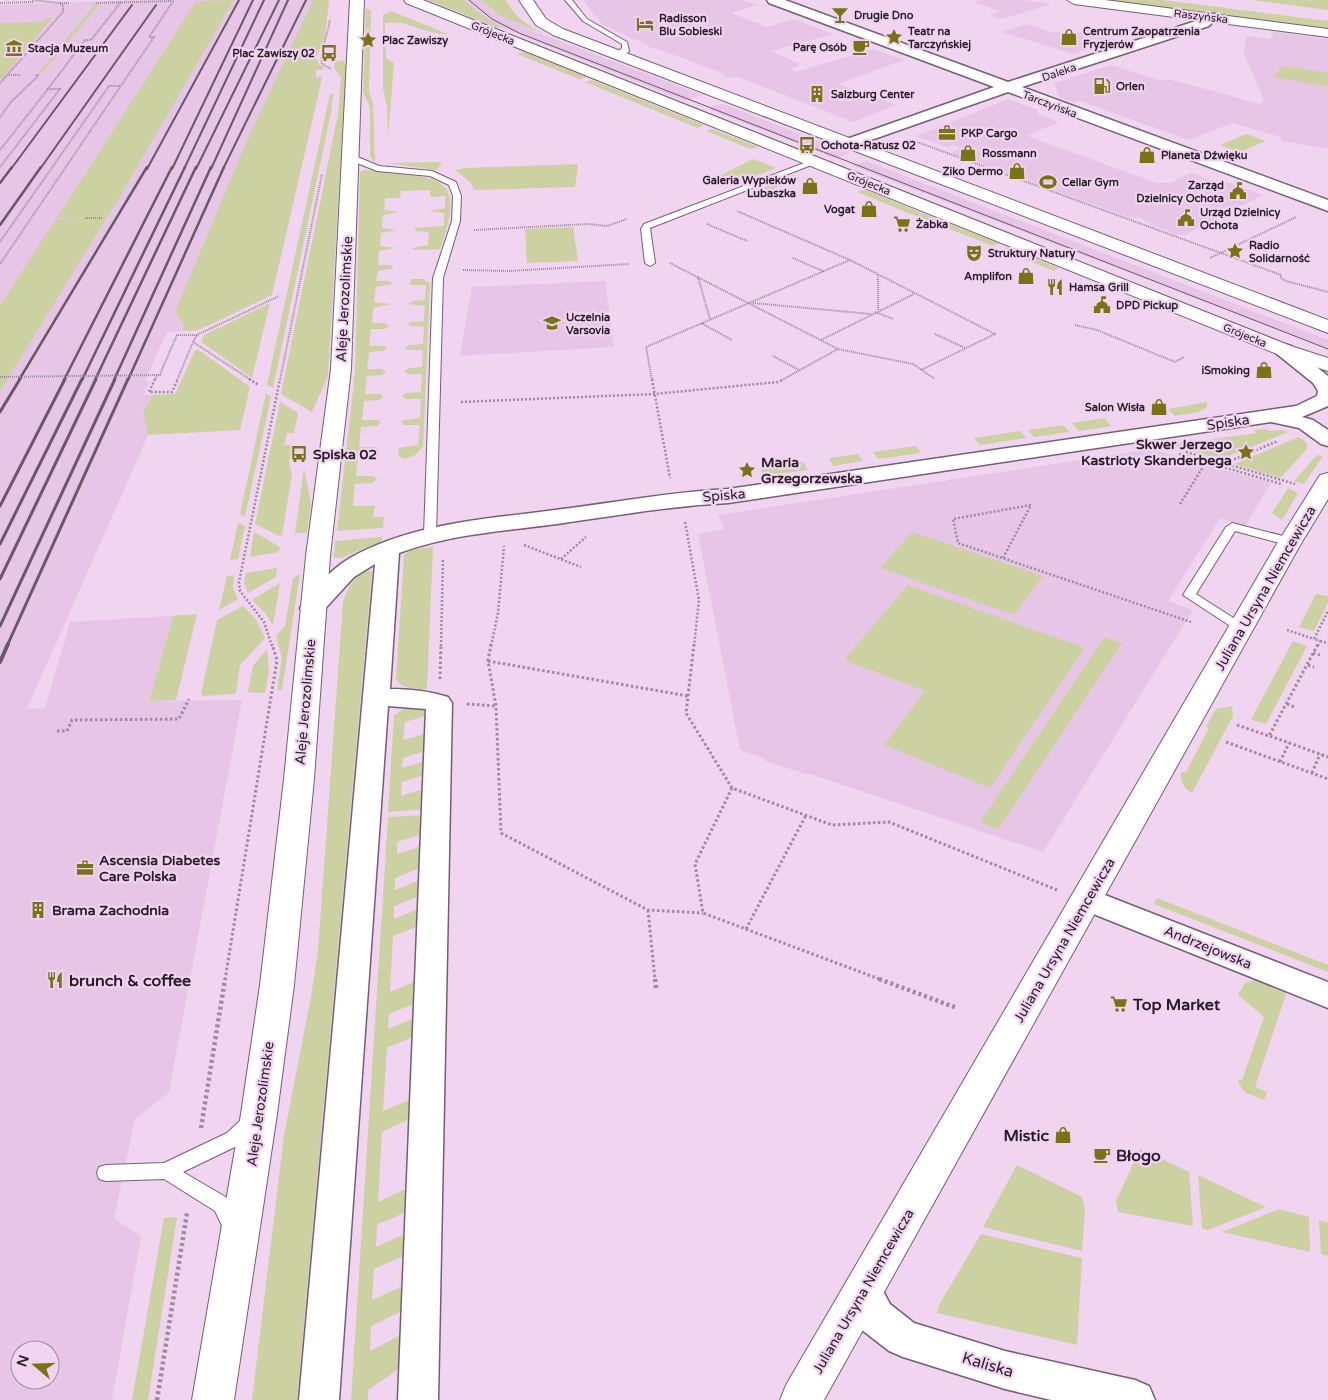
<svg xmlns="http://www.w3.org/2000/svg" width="1328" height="1400" font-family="'Varela Round',sans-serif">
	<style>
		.built { fill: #e7c5e7; fill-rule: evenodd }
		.green { fill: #ccd1a2 }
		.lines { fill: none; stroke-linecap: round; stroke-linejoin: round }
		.service-casing { stroke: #765d76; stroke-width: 2 }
		.minor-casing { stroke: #765d76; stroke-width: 3 }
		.secondary-casing { stroke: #765d76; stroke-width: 2 }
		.path-far3 { stroke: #9f8a9f; stroke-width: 2; stroke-dasharray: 1 1; stroke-linecap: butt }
		.path-far2 { stroke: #9f8a9f; stroke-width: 2.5; stroke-dasharray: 2 2; stroke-linecap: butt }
		.path-far1 { stroke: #9f8a9f; stroke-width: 3; stroke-dasharray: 2.5 2.5; stroke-linecap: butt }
		.path { stroke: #9f8a9f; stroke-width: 4.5; stroke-dasharray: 3 3; stroke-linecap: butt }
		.service { fill: #fff; fill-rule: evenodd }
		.minor { fill: #fff; fill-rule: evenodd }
		.secondary { fill: #fff; fill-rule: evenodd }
		.tram { stroke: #685868; stroke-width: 1 }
		.rail-far3 { stroke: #685868; stroke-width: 2 }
		.rail-far2 { stroke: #685868; stroke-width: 2.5 }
		.rail-far1 { stroke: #685868; stroke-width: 3 }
		.rail { stroke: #685868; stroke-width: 4 }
		.path-bridge { stroke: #9f8a9f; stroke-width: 2; stroke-dasharray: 1 1; stroke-linecap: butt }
		.labels { text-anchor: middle; stroke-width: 4.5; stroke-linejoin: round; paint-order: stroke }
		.far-poi-label { font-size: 11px; font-weight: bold; fill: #281d28; stroke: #f0d4f0; text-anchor: start }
		.far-street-label { font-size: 11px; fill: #281d28; stroke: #f0d4f0 }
		.street-label { font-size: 14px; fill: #281d28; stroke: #f0d4f0 }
		.poi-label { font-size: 14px; font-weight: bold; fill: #281d28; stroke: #f0d4f0; text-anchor: start }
		.near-poi-label { font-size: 16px; font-weight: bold; fill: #281d28; stroke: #f0d4f0; text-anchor: start }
		.near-street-label { font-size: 16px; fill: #281d28; stroke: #f0d4f0 }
	</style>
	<rect width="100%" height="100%" fill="#f0d4f0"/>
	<!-- built -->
	<path class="built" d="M138 0H329L325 36 182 331 167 332 145 381H150L144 395H153L143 411 148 435 27 709 45 708 70 622 173 616 149 701 242 700 169 1092 135 1119 114 1218 141 1237 112 1400H0V5ZM20 1350H50V1380H20Z
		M465 0H480L492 10 536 32 702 95 684 101 501 27 474 9Z
		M583 0H743L757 5 731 13 767 27 794 19 833 34 771 51 800 64 791 70 796 72 873 49 904 60 838 84 896 105 853 122 736 76 730 78 722 75 725 74 658 49 647 47 650 46 603 25Z
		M980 0H1024L1051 4 1002 19 990 15 1000 11 973 2Z
		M1027 24 1054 33 1061 31 1071 35 1085 30 1116 40 1073 54 1002 32Z
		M1274 32 1328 39V149L1282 141 1280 137 1233 123 1189 140 1080 101 1074 103 1059 97 1054 83 1111 65 1161 81 1169 79 1260 104 1264 99 1243 52 1247 36 1270 39Z
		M1008 99 1038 110 1036 111 1038 114 1059 122 1027 135 1038 140 1157 183H1170L1191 173 1222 184 1227 182 1263 195 1184 235H1178L1149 224 1151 223 1138 217 1134 219 951 153 960 148 953 145 948 147 916 136Z
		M723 104 849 153 836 159 709 109 714 105Z
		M866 161 1328 340V349L853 166Z
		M605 281 614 347 460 356 472 287Z
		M1153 449 1271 483 1245 526 1220 518 1168 601 1193 610 1043 852 810 774H806L765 761 764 758 740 750 698 534 725 529 718 515Z"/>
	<!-- green -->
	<path class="green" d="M234 0 122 193 0 392V305L56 219H84L57 218 196 1Z
		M313 0H329L325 36 316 58 319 64 323 67V70H316V77L322 76 320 87 272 295 199 330 182 331 184 326 175 312 245 145Z
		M428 0H465L474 9 501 27 498 28Z
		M480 0H506C515 18 531 28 549 36L501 16Z
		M1097 0H1162L1328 21V29Z
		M1251 0H1328V10Z
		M95 4H100L42 73H38Z
		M366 9 371 10 369 91 373 104 375 163 370 156V108L363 92Z
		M391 11 448 34C424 35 411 20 385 23L386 58 394 63 388 138 387 106 383 89V15Z
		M53 17 1 79 0 80V23L43 22 46 18Z
		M524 52 586 77 579 79 517 54Z
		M343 60 346 66 328 376 312 412 281 394 338 114 341 77 334 68 335 62Z
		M1283 66 1328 73V87L1274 77Z
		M592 80 704 125 698 128 585 82Z
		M330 94H333L331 113 273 388 267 385Z
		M713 129 758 147 751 149 706 131Z
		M1246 134 1266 141 1240 152 1220 145Z
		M753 159 776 168 735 184 724 179 719 181 713 179Z
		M442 162 437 170 386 163Z
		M578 164 575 187 474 190 470 182 455 170 465 168Z
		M364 170C374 170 384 173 395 174 457 176 459 195 440 249L415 250 412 248 428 245 429 232 416 231 414 228 444 226V213L430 211 445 208V196L430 197V190L401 191 400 198H385L384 210 399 212 383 215 382 228 397 230 381 233 380 246 396 248 379 251 378 265H390L394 268 378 271 376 281H389L393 284 376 287 374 302 391 304 373 308 372 323H385L389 326 385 329H371L369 346H384L387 348 383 351 369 352 367 369H382L386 372 382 375 367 376 365 394H380L383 397 379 400 364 401 362 420H378L381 423 377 426 361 427 359 447H375L379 450 375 454 358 455 356 476H373L377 479 372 483 355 484 353 506H375L373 517H384L383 528 337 531 355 373 360 172Z
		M794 175 800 178 753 197 748 194Z
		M864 189 934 218 928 221 857 192Z
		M940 220 999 243 993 246 934 223Z
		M573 227 578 261 527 263 525 229Z
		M1008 247 1058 268V269L1054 271 1002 250Z
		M412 279H423L430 283 423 447 415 455 405 459 398 456 399 448 418 445 420 425H404L401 421 420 418 421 399H406L402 396 406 393 421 392 422 374H408L404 371 410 368 422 367 423 350H409L405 348 409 345 423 344 424 327 407 325 411 322 424 321 425 306 408 304 414 301 425 300 426 285H411L410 284Z
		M270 303 252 378 201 342 204 335Z
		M195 350H199L250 387 240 430 148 435 143 411 153 395 175 394Z
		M266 393 271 397 245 517 240 514Z
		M280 402 298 413 294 433H287L284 445H292L289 463 292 475 282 535 279 536 255 524Z
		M1207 402V407L1199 412 1175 416 1168 409Z
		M1104 418 1111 426 1079 431 1072 423Z
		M1063 425 1070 432 1034 437 1028 430Z
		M1266 429 1269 431 1283 430 1288 432 1226 457 1209 456 1171 445 1256 433 1254 430Z
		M1020 431 1026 438 980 445 974 438Z
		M1299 437 1307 443V449L1280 478 1234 464Z
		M916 446 921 453 878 459 873 452Z
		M858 454 863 461 833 466 829 458Z
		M1317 455 1323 456 1304 484 1294 481Z
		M803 462 808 470 764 476 760 468Z
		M304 468 311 504 307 533H295Z
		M1288 488 1298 493 1282 520 1272 513Z
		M238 523 245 526 238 559 230 560Z
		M254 532 280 547 279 552 250 557Z
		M912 532 1043 576 1014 615 880 568Z
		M382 537V541L341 558H334L335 541Z
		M433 547 427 689C417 689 401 689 396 679L404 555 411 550Z
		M277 568 276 577 248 593 244 583 246 573Z
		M368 570 372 572 297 1400H252L284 1135 311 997 318 950 343 603C346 591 354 574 368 570Z
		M300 574 282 690H277L282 658 276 636 285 626 293 578Z
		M234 575 233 588 238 599 219 610 227 576Z
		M280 583 273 625 265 613 252 600Z
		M908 585 1085 648 990 788 884 745 925 691 844 660Z
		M1316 594 1328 596V603L1314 631 1299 627Z
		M243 606 255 618 265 638 240 665 236 692 233 694 204 696 201 694 217 620Z
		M197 614 176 700 149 701 173 616Z
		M1104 637 1122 643 998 830 980 822Z
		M1293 641 1307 646 1266 724 1251 719Z
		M267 649 269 670 265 693 248 692 253 666Z
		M1232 706 1233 716 1192 793C1184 788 1180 782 1181 772H1186L1209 728 1206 727 1216 709Z
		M407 707 420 708 429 715 405 722 403 740 429 733 428 750 403 758 402 768 428 760 427 774 402 782 401 796 426 788V809L388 812 394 715Z
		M426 815 425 833 397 842V854L424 845 423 867 395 878V890L423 879 422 895 394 906V919L421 908V925L393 936 390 992 419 980 418 1002 389 1014 388 1029 417 1017V1035L387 1048 383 1111 414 1098 413 1117 382 1132 378 1202 410 1187V1210L377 1225 376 1247 409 1232 408 1254 374 1269 372 1300 407 1284 406 1309 371 1326 370 1351 404 1333 403 1366 368 1390V1400H351L388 817Z
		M1157 898 1328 965V972L1154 904Z
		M1259 979 1288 988 1255 1087 1267 1092 1264 1100 1246 1093 1238 1083 1239 1079 1242 1080 1264 1017 1238 995 1245 983Z
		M1140 1149 1189 1172 1193 1226 1118 1212 1116 1201Z
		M1017 1165 1082 1197 1085 1210 1082 1251 983 1227Z
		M1198 1175 1266 1207 1208 1230 1202 1228Z
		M1279 1209 1309 1217 1310 1252 1222 1232Z
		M177 1217 148 1400H132L164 1218Z
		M1319 1220 1328 1223V1256L1321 1254Z
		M981 1234 1082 1258 1077 1345 937 1313 939 1305Z"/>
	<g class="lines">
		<!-- service casing -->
		<g class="service-casing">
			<path id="service" d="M565 0H572L587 19 627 42 629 51 622 57H616V53L622 48V44L583 21Z
				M347 155H353L379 166 432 171 456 182 461 196 460 221 443 278 436 535 430 539 424 535 433 278 452 221 453 196 449 185 430 176 377 171 347 159Z
				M812 160 819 162 650 228 655 263 650 266 645 263 641 229 644 224Z
				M1232 523 1295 539 1297 542 1291 546 1235 531 1196 594 1246 626 1248 629 1241 633 1183 595 1226 527Z
				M251 1113 257 1116 260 1121 239 1145 183 1172 229 1199 242 1226 239 1232 232 1235 225 1232 215 1211 164 1179 106 1181 99 1179 97 1173 99 1167 106 1165 164 1163 227 1133 245 1116Z"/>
		</g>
		<!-- minor casing -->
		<g class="minor-casing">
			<path id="minor" d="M767 0H785L1008 82 1199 20 1206 14H1216L1217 17 1209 26 1022 87 1328 200V211L1008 92 854 146H844L841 143 844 140 994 87 769 3Z
				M1284 344 1291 346 1328 376V406L1302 417 1313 420 1328 430V446L1321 444 1299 428 1271 422 728 503C670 506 614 516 557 524 504 531 450 534 399 553L390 689C410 689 429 691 448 697L452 703 438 1400H398L426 709 388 706 339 1400H299L375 564 354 577 321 613 312 615 303 613 300 608C312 590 331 569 350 558 412 523 487 519 555 510 613 503 670 492 728 489L1296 406 1317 396 1318 391 1313 383 1277 354 1274 350 1277 346Z
				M1087 888 1328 982V1008L1076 907 1072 899 1076 891Z
				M863 1273 876 1278 890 1304 914 1323 1005 1351 1135 1380 1149 1386 1155 1400H1051L1005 1389 903 1357 889 1351 862 1330 844 1291 850 1278Z"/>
		</g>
		<!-- secondary casing -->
		<g class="secondary-casing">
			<path id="secondary" d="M350 0H364L351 369 330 556 314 779 294 985 277 1114 234 1400H192L241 1114 260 985 284 779 306 556 331 369Z
				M404 0H423L1291 346 1328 358V371L1277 354 406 3Z
				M519 0H533L546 19 563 29 1328 320V333L553 35 536 25Z
				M1067 0H1105L1328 29V37L1074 4Z
				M1328 473V499L1299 547 824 1400H780L786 1385 1275 547 1320 475Z"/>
		</g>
		<!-- path-far3 -->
		<path class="path-far3" d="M0 3 34 2
			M60 3H69
			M96 3 172 1
			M330 20C328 33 319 55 322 64L331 69
			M9 75H20
			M0 83 63 12V5L59 3 32 0
			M0 117 11 102 39 75H35
			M917 142 1281 275V278L1286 281 1328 292
			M0 150 48 89
			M0 167 60 89H48L85 40H91L121 2
			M85 218H102
			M707 224 747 241
			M474 230 588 224 607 226 627 219
			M0 242 109 86H120
			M793 258 823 271
			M1210 258 1296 217
			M850 260 995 334 921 370
			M670 263 838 349 913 364 935 379
			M0 264 154 37H149L174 0
			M463 270 509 271 629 264
			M878 275V311
			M698 277 710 319
			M753 303 871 314
			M875 312 893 319
			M701 323 732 340
			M1075 325 1097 330 1175 362 1184 357
			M935 334 965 348
			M821 340 914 294
			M773 356 799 370
			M163 367 177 335H197
			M155 380 157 375
			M177 380 193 342
			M251 380 193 342 197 335 279 296
			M280 380 322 174
			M652 380 646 347 850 260 737 211
			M782 380 838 349"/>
		<!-- path-far2 -->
		<path class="path-far2" d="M155 379 149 392H172L178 379
			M249 379 259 385
			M652 379 670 478
			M461 402 654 394 778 382 784 379
			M1186 452 1295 484
			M1179 454 1281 484
			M1223 464 1278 441
			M1180 504 1206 462
			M685 522 699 600 694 646
			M524 545 581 567
			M1003 558 1031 505 953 519 958 543 1191 622
			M561 559 586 537
			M1287 630 1314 639
			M1320 641 1328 643
			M272 646 264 622 240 591 239 582 280 379
			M441 646 443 558
			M491 646 498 613 504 546
			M1318 646 1320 641 1314 639 1328 611"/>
		<!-- path-far1 -->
		<path class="path-far1" d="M491 644 488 661 496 706 501 833 648 910 703 913
			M694 644 686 713 732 788 832 825 889 822 1057 890
			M1313 653 1320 655
			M488 661 688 696
			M1308 665 1314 667
			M440 679 441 644
			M467 704 496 706
			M1287 704 1294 707
			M1237 725 1269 736 1318 644
			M57 731H67L72 720 179 719 189 699
			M1270 736 1328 757
			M1226 742 1328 779
			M1280 762 1289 743
			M1312 773 1320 754
			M732 788 695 864 703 913 882 980
			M648 910 655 980
			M746 929 806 815
			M225 980 277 660 272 644"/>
		<!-- path -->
		<path class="path" d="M655 979 656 988
			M879 979 957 1008
			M201 1128 225 979
			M157 1400 187 1213"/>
		<!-- service -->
		<use href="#service" class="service"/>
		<!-- minor -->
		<use href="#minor" class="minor"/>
		<!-- secondary -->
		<use href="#secondary" class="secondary"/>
		<!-- tram -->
		<path class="tram" d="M469 0 492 19 519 33 1328 349"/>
		<!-- rail-far3 -->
		<path class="rail-far3" d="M11 169 132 5
			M40 169 156 5
			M147 169 239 0
			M172 169 253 0
			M184 169 264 0
			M196 169 279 0
			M211 169 288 0
			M223 169 306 0"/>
		<!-- rail-far2 -->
		<path class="rail-far2" d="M0 183 12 167
			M0 225 41 167
			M19 380 147 167
			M64 380 172 167
			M82 380 185 167
			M95 380 196 167
			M114 380 211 167
			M128 380 224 167"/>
		<!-- rail-far1 -->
		<path class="rail-far1" d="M0 412 20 379
			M0 506 65 379
			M0 544 82 379
			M0 579 96 379
			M0 626 115 379
			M7 646 128 379"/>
		<!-- rail -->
		<path class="rail" d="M0 662 8 644"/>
		<!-- path-bridge -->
		<path class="path-bridge" d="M0 377 160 375 163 367"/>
	</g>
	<!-- icons -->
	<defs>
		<g id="bar-bare" transform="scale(1.35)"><path d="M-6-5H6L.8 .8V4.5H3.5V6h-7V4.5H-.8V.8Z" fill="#7a7315" stroke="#f0d4f0" stroke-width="2.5" paint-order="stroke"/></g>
		<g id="hotel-bare" transform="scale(1.35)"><path d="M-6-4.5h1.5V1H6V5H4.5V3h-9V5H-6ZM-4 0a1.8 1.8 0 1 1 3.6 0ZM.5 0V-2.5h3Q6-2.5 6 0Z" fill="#7a7315" stroke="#f0d4f0" stroke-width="2.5" paint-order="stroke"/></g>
		<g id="sight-bare" transform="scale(1.35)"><path d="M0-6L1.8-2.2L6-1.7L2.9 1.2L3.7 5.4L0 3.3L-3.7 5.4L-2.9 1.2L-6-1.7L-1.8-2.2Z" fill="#7a7315" stroke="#f0d4f0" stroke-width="2.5" paint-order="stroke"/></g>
		<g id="shop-bare" transform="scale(1.35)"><path d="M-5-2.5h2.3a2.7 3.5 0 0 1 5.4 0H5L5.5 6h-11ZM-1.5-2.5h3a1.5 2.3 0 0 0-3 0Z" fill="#7a7315" stroke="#f0d4f0" stroke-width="2.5" paint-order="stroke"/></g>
		<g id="cafe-bare" transform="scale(1.35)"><path d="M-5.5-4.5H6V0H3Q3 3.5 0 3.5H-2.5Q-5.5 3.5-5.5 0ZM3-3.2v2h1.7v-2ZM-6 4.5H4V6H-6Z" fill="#7a7315" stroke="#f0d4f0" stroke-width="2.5" paint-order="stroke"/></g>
		<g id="museum-bare" transform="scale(1.35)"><path d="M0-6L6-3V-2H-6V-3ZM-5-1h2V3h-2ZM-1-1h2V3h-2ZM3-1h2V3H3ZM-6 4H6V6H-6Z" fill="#7a7315" stroke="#f0d4f0" stroke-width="2.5" paint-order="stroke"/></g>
		<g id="bus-bare" transform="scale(1.35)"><path d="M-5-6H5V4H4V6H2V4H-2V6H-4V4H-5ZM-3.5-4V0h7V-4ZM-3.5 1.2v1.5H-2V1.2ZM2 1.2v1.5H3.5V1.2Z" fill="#7a7315" stroke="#f0d4f0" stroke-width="2.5" paint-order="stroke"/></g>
		<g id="fuel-bare" transform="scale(1.35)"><path d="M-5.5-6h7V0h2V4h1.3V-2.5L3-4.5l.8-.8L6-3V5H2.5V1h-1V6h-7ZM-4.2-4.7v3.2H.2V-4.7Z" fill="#7a7315" stroke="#f0d4f0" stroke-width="2.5" paint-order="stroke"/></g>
		<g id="building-bare" transform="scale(1.35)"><path d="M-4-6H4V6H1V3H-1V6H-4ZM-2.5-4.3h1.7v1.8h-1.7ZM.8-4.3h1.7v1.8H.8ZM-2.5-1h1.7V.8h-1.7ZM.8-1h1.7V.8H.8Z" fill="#7a7315" stroke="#f0d4f0" stroke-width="2.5" paint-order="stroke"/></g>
		<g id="office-bare" transform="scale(1.35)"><path d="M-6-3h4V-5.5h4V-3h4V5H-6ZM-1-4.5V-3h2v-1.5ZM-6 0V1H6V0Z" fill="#7a7315" stroke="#f0d4f0" stroke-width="2.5" paint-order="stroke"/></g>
		<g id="stadium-bare" transform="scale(1.35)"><path d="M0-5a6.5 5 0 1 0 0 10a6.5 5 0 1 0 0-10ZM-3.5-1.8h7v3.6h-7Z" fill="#7a7315" stroke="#f0d4f0" stroke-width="2.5" paint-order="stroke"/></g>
		<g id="civic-bare" transform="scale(1.35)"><path d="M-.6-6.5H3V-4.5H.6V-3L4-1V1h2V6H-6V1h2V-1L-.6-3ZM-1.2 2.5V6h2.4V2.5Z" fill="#7a7315" stroke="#f0d4f0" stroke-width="2.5" paint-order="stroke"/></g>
		<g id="supermarket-bare" transform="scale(1.35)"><path d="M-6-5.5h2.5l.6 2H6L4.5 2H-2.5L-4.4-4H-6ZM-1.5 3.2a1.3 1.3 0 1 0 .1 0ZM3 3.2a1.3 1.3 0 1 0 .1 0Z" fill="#7a7315" stroke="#f0d4f0" stroke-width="2.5" paint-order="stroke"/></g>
		<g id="theatre-bare" transform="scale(1.35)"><path d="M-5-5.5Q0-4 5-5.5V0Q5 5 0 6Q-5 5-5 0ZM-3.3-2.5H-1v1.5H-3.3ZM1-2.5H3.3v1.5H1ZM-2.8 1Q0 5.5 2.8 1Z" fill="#7a7315" stroke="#f0d4f0" stroke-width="2.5" paint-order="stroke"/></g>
		<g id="restaurant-bare" transform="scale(1.35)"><path d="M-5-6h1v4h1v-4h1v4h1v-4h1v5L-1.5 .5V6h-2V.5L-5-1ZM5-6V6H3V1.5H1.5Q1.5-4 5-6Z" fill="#7a7315" stroke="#f0d4f0" stroke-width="2.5" paint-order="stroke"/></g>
		<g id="university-bare" transform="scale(1.35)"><path d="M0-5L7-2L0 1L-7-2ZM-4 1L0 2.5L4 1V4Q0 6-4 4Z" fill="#7a7315" stroke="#f0d4f0" stroke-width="2.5" paint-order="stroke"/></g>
	</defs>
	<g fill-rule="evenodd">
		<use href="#bar-bare" x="840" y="15"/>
		<use href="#hotel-bare" x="645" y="24"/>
		<use href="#sight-bare" x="894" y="37"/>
		<use href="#shop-bare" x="1069" y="37"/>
		<use href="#sight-bare" x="368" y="40"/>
		<use href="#cafe-bare" x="861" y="47"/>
		<use href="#museum-bare" x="14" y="48"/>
		<use href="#bus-bare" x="329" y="53"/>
		<use href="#fuel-bare" x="1102" y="86"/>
		<use href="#building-bare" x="817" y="94"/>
		<use href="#office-bare" x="947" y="133"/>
		<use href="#bus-bare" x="807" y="145"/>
		<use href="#shop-bare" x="968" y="153"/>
		<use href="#shop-bare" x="1147" y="155"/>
		<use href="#shop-bare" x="1017" y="171"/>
		<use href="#stadium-bare" x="1048" y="182"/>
		<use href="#shop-bare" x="810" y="186"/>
		<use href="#civic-bare" x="1238" y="191"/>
		<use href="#shop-bare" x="869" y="209"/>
		<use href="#civic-bare" x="1186" y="218"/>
		<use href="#supermarket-bare" x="902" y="224"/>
		<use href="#sight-bare" x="1235" y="251"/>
		<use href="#theatre-bare" x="974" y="253"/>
		<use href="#shop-bare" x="1026" y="276"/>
		<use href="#restaurant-bare" x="1055" y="287"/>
		<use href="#civic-bare" x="1102" y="305"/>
		<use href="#university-bare" x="552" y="323"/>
		<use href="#shop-bare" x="1264" y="370"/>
		<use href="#shop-bare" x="1159" y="407"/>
		<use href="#sight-bare" x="1246" y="452"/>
		<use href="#bus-bare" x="299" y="454"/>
		<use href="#sight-bare" x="747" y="470"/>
		<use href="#office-bare" x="85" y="868"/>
		<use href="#building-bare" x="38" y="910"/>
		<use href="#restaurant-bare" x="55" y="980"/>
		<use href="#supermarket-bare" x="1119" y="1004"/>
		<use href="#shop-bare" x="1063" y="1135"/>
		<use href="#cafe-bare" x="1102" y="1155"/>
	</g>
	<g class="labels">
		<!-- far-poi labels -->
		<g class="far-poi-label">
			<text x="854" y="19">Drugie Dno</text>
			<text x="659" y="22">Radisson<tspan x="659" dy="13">Blu Sobieski</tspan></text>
			<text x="908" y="35">Teatr na<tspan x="908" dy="13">Tarczyńskiej</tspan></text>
			<text x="1083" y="35">Centrum Zaopatrzenia<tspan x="1083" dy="13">Fryzjerów</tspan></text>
			<text x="382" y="44">Plac Zawiszy</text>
			<text x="847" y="51" text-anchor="end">Parę Osób</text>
			<text x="28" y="52">Stacja Muzeum</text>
			<text x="315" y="57" text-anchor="end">Plac Zawiszy 02</text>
			<text x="1116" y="90">Orlen</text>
			<text x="831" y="98">Salzburg Center</text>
			<text x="961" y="137">PKP Cargo</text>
			<text x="821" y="149">Ochota-Ratusz 02</text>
			<text x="982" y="157">Rossmann</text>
			<text x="1161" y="159">Planeta Dźwięku</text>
			<text x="1003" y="175" text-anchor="end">Ziko Dermo</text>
			<text x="796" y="184" text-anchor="end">Galeria Wypieków<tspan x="796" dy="13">Lubaszka</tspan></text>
			<text x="1062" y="186">Cellar Gym</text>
			<text x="1224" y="189" text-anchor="end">Zarząd<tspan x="1224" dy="13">Dzielnicy Ochota</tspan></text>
			<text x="855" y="213" text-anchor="end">Vogat</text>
			<text x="1200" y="216">Urząd Dzielnicy<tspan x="1200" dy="13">Ochota</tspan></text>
			<text x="916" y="228">Żabka</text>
			<text x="1249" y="249">Radio<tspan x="1249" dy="13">Solidarność</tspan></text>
			<text x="988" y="257">Struktury Natury</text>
			<text x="1012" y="280" text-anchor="end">Amplifon</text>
			<text x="1069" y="291">Hamsa Grill</text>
			<text x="1116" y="309">DPD Pickup</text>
			<text x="566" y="321">Uczelnia<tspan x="566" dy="13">Varsovia</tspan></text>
			<text x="1250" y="374" text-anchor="end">iSmoking</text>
			<text x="1145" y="411" text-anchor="end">Salon Wisła</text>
		</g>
		<!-- far-street labels -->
		<g class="far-street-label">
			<text transform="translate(1201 16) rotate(7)" y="4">Raszyńska</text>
			<text transform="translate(493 33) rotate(22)" y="4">Grójecka</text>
			<text transform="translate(1059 72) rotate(-19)" y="4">Daleka</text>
			<text transform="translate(1050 104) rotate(21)" y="4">Tarczyńska</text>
			<text transform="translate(869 183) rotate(22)" y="4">Grójecka</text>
			<text transform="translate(1245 335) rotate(22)" y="4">Grójecka</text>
		</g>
		<!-- street labels -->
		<g class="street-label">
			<text transform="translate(344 299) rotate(-87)" y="5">Aleje Jerozolimskie</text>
			<text transform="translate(1228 422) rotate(-8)" y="5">Spiska</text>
			<text transform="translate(724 495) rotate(-5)" y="5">Spiska</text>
			<text transform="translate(1265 588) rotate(-60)" y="5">Juliana Ursyna Niemcewicza</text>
			<text transform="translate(305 702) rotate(-85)" y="5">Aleje Jerozolimskie</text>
			<text transform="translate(1064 940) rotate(-60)" y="5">Juliana Ursyna Niemcewicza</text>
			<text transform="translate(1208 947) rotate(22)" y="5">Andrzejowska</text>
			<text transform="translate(260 1104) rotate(-82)" y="5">Aleje Jerozolimskie</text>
			<text transform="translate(863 1291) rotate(-60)" y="5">Juliana Ursyna Niemcewicza</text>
		</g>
		<!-- poi labels -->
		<g class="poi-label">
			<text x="1232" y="449" text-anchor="end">Skwer Jerzego<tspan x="1232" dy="16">Kastrioty Skanderbega</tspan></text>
			<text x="313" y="459">Spiska 02</text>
			<text x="761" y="467">Maria<tspan x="761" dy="16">Grzegorzewska</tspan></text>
			<text x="99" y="865">Ascensia Diabetes<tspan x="99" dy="16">Care Polska</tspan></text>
			<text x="52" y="915">Brama Zachodnia</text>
		</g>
		<!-- near-poi labels -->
		<g class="near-poi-label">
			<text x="69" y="986">brunch &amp; coffee</text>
			<text x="1133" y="1010">Top Market</text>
			<text x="1049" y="1141" text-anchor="end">Mistic</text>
			<text x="1116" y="1161">Błogo</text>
		</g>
		<!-- near-street labels -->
		<g class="near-street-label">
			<text transform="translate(988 1364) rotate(17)" y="6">Kaliska</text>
		</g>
	</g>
	<!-- north arrow -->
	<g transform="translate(35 1365) rotate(289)"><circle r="24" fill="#f0d4f0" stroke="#a08ba0"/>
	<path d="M0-4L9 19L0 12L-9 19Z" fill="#7a7315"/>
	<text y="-8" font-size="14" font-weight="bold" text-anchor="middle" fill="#281d28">N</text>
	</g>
</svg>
